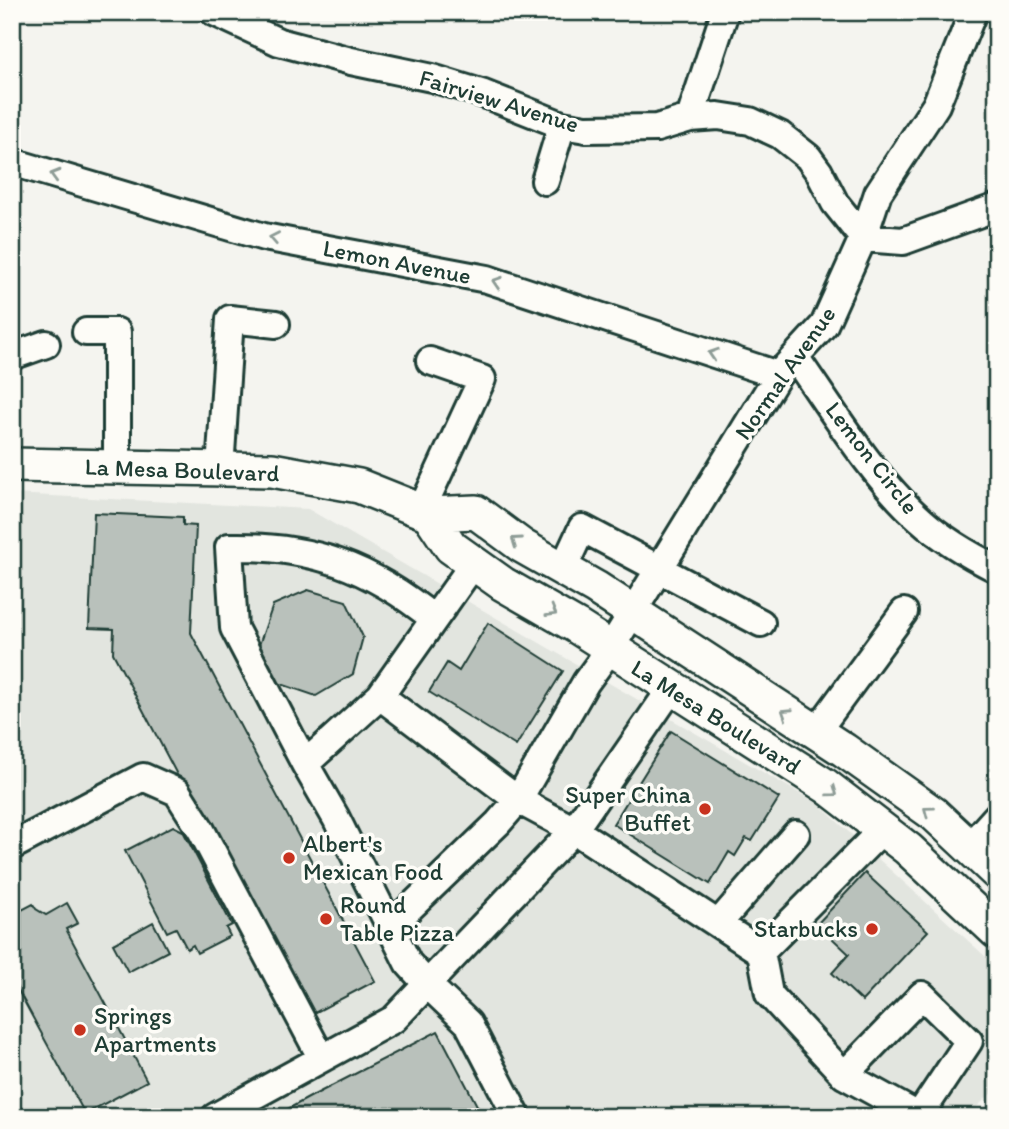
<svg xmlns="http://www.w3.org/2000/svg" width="1009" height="1129" font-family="Itim,sans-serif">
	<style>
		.built { fill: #e2e5df }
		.building { fill: #b9c1bb; stroke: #1f3d34; stroke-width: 2 }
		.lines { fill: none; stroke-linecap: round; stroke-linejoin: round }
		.minor-casing { stroke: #1f3d34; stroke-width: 32 }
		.major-casing { stroke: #1f3d34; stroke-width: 38 }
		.minor { stroke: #fdfcf7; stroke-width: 26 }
		.major { stroke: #fdfcf7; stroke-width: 33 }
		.oneway { stroke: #8e9c96 }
		.poi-dot { fill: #c8321e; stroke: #fdfcf7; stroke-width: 2.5 }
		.labels { text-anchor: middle; stroke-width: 7; stroke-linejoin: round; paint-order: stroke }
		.street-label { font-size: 24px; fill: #1f3d34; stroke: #fdfcf7 }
		.poi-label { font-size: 24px; fill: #1f3d34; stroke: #fdfcf7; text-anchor: start }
	</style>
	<rect width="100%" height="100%" fill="#f4f4ef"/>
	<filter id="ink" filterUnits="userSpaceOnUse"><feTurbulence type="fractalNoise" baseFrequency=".0143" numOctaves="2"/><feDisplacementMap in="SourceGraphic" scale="14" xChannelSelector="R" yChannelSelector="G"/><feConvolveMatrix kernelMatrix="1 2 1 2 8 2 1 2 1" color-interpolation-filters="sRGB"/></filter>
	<g filter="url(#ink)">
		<!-- built -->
		<path class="built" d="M12 494 308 509 818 804 997 967V1088L966 1117H12Z"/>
		<!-- building -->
		<path class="building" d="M94 513 183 517V525L196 526 191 633 375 981 305 1018 113 653 114 629 89 628Z
			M308 590 346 601 363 637 353 674 316 696 278 683 258 648 273 605Z
			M488 623 563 671 516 746 429 692 447 663 459 671Z
			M671 731 779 798 752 841 746 838 735 856 729 852 710 884 613 824Z
			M173 826 183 831 232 925 226 928 230 936 197 953 193 945 187 949 176 928 167 932 125 851Z
			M865 873 928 931 862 1001 832 973 849 954 817 924Z
			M67 903 78 923 66 929 147 1081 85 1114 12 979V915L33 904 36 909 46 915Z
			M153 922 168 951 128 972 113 944Z
			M438 1031 483 1117H273L312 1096Z"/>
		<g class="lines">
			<!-- minor casing -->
			<g class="minor-casing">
				<path id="minor" d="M214 12 279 42 351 61 432 78 484 94 562 125 586 129 657 128 690 118 718 116 750 121 780 135 808 157 819 172 835 203 863 238 903 241 997 207
					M690 118 725 12
					M12 162 264 237 487 279 778 375
					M545 181 562 125
					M86 332H117V467
					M12 356 46 344
					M795 357C831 408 873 478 920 519 943 540 969 555 997 569
					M220 469 230 319 276 324
					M421 511 482 379 430 361
					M474 563 380 696 518 800 574 830 671 689
					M563 569 582 528 761 623
					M380 696 305 764 234 628 229 547C311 545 371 567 434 619
					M816 732 904 612
					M305 764 336 818 408 963 427 984 468 1023 517 1117
					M12 846 143 777 177 792 201 830 321 1057
					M969 847 997 816
					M718 924 796 834
					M389 928 498 823 518 800 586 682 610 649 778 375 824 325 863 238 878 193 936 105 973 12
					M761 952 883 829
					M844 1075 922 995 969 1041 919 1116
					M215 1117 394 1019 574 830 761 952 769 994 844 1075 920 1117"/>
			</g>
			<!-- major casing -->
			<g class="major-casing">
				<path id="major" d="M12 465 272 470 359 486 429 514 476 512 522 546 596 588 844 750 934 814 997 873
					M429 514 451 547 503 584 576 626 826 786 908 849 997 932"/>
			</g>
			<!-- minor -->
			<use href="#minor" class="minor"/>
			<!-- major -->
			<use href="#major" class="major"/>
		</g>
		<!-- one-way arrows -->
		<defs><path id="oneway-chevron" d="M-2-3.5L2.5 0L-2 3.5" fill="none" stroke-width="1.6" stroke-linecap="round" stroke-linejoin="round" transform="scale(1.75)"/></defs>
		<g class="oneway">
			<use href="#oneway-chevron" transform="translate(55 175) rotate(-164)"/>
			<use href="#oneway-chevron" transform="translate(274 238) rotate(-169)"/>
			<use href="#oneway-chevron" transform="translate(497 282) rotate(-162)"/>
			<use href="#oneway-chevron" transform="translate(713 354) rotate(-162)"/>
			<use href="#oneway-chevron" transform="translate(516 541) rotate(-145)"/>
			<use href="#oneway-chevron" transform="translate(552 612) rotate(30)"/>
			<use href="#oneway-chevron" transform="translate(786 713) rotate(-147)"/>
			<use href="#oneway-chevron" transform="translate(833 792) rotate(36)"/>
			<use href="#oneway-chevron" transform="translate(928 811) rotate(-143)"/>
		</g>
	</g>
	<!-- markers -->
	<g class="poi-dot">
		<circle cx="705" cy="809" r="7"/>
		<circle cx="289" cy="858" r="7"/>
		<circle cx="326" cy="919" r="7"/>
		<circle cx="872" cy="929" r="7"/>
		<circle cx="80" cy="1030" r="7"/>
	</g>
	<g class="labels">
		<!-- street labels -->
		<g class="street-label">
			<text transform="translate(499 101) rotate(17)" y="8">Fairview Avenue</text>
			<text transform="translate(397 262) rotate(11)" y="8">Lemon Avenue</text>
			<text transform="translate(785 373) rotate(-55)" y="8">Normal Avenue</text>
			<text transform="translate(872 458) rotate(52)" y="8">Lemon Circle</text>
			<text transform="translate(182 470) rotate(2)" y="8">La Mesa Boulevard</text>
			<text transform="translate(716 717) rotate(32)" y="8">La Mesa Boulevard</text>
		</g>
		<!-- poi labels -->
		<g class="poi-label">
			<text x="691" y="803" text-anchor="end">Super China<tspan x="691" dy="28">Buffet</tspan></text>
			<text x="303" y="852">Albert's<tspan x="303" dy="28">Mexican Food</tspan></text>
			<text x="340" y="913">Round<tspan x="340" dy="28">Table Pizza</tspan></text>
			<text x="858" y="937" text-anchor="end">Starbucks</text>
			<text x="94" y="1024">Springs<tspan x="94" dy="28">Apartments</tspan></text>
		</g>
	</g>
	<!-- margin -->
	<rect width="1009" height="1129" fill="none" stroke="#fdfcf7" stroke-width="42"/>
	<rect x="21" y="21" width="967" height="1087" fill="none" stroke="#1f3d34" stroke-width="2.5" filter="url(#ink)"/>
</svg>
